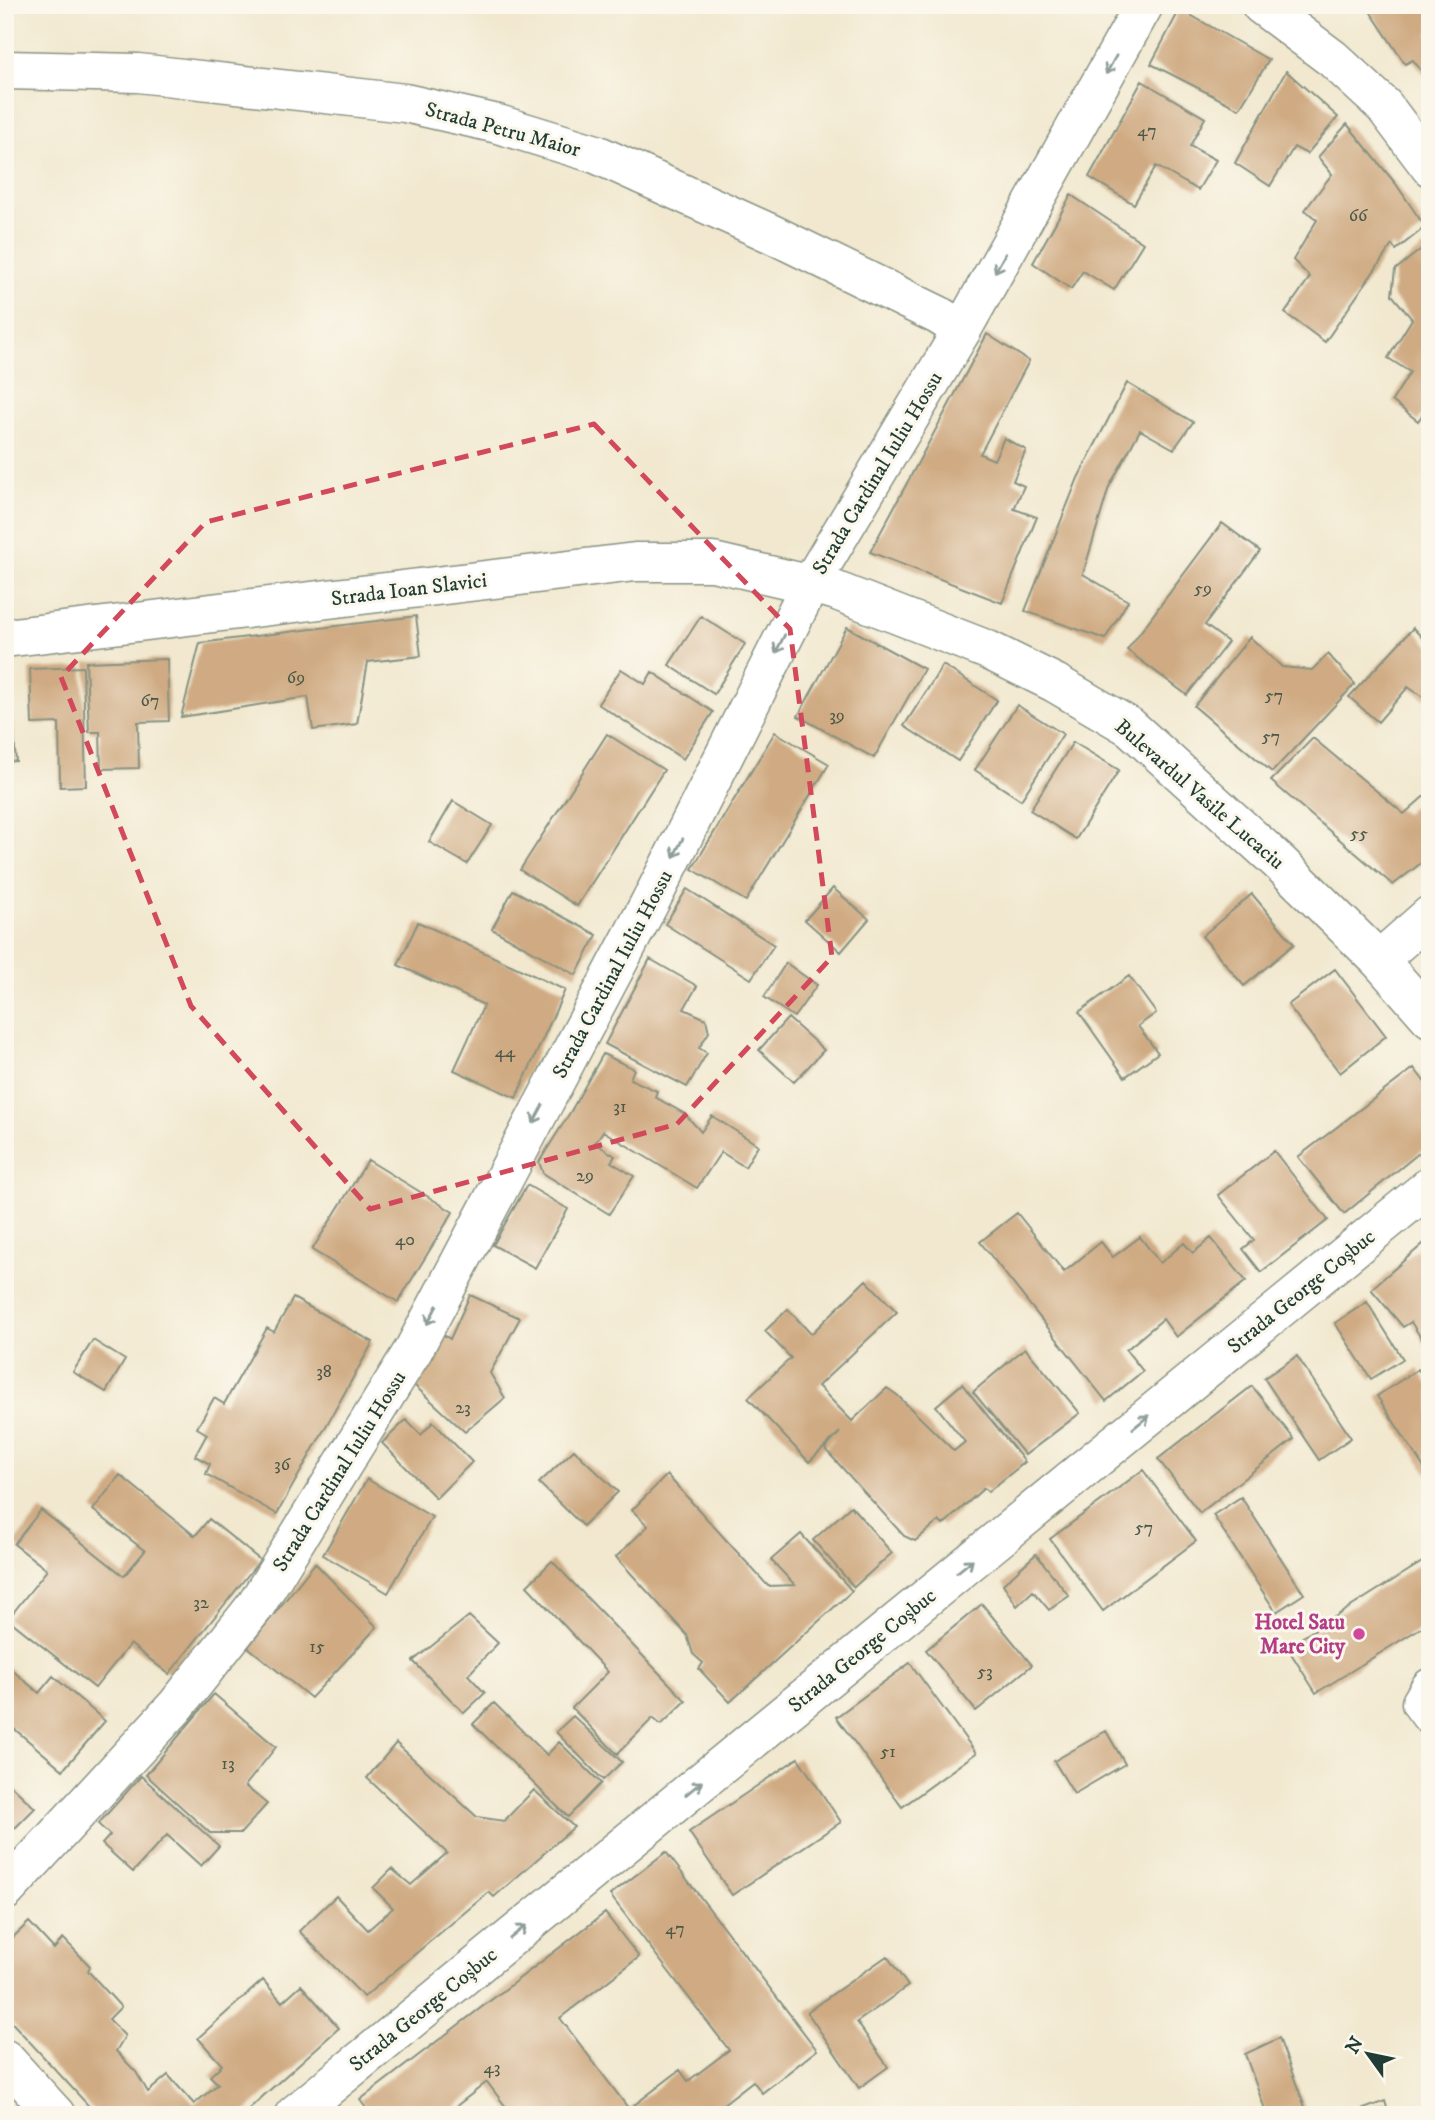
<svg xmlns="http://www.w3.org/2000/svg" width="1435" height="2120" font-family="'IM FELL DW Pica',serif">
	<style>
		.building { fill: #cfaa82 }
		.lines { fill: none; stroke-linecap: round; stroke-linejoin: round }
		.minor-casing { stroke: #889282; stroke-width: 41 }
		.major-casing { stroke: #889282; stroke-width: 41 }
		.minor { stroke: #fff; stroke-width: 38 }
		.major { stroke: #fff; stroke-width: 38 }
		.oneway { stroke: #8f9e9a }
		.marked { fill: none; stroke: #d1495b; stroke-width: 5; stroke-dasharray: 14 9; stroke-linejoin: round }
		.hotel-dot { fill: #d1479c; stroke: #fbf7ec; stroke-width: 2.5 }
		.labels { text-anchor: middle; stroke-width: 6; stroke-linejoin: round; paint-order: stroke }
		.number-label { font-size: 18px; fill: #4b5848 }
		.street-label { font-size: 21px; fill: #1f3d34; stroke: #fbf7ec }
		.hotel-label { font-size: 21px; font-weight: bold; fill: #b23c85; stroke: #fbf7ec; text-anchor: end }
	</style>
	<rect width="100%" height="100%" fill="#fbf7ec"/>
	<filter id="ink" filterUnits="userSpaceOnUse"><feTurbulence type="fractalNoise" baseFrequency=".0143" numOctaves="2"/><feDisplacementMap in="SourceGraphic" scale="14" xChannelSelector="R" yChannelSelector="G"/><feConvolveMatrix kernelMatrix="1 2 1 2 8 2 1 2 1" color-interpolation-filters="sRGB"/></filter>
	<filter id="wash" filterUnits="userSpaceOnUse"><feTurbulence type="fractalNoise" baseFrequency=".00686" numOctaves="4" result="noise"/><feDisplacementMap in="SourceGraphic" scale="28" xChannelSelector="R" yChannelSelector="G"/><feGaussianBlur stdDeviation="1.57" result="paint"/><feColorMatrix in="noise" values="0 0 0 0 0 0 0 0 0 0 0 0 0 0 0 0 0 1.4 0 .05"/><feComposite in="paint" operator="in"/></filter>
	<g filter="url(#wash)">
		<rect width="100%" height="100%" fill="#f1e8cf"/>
		<g id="blocks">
			<!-- building -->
			<path class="building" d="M1366 5H1430V32L1428 33 1430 36V82L1413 60 1405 64Z
				M1180 9 1269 60 1239 109 1151 64Z
				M1286 71 1338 117 1307 154 1294 147 1270 186 1235 163Z
				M1142 81 1205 118 1190 146 1216 160 1198 190 1156 166 1134 204 1089 177Z
				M1347 124 1396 184 1425 227 1396 250 1392 245 1325 342 1285 313 1310 277 1293 260 1317 220 1305 210 1332 174 1318 157Z
				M1071 195 1143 243 1114 290 1083 271 1071 289 1033 263Z
				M1430 242V404L1418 421 1392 401 1410 372 1388 358 1412 319 1392 295 1395 270Z
				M987 334 1029 361 980 454 994 460 1004 438 1026 450 1013 481 1024 486 1014 509 1037 517 1002 603 870 552Z
				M1127 383 1193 422 1174 449 1140 430 1109 487 1083 574 1128 601 1105 639 1025 611 1078 478Z
				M1222 523 1260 551 1205 625 1228 642 1187 695 1127 650Z
				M416 616 421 656 368 662 357 724 313 730 308 697 181 717 200 643Z
				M701 616 745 644 714 694 669 665Z
				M847 627 924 669 874 758 798 716Z
				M1413 628 1430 646V694L1426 699 1408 687 1378 722 1349 697Z
				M1250 637 1282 667 1312 670 1328 654 1355 684 1272 772 1194 706Z
				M167 659 169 721 138 722 139 768 101 769 100 732H89L86 662Z
				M5 664H7L16 761 5 762Z
				M943 665 997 700 958 761 904 726Z
				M83 667 86 786 60 787 59 723 32 724 30 669Z
				M621 669 645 684 652 672 713 712 683 759 598 704Z
				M1017 705 1063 734 1021 800 975 770Z
				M775 732 829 764 746 901 692 869Z
				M607 734 664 770 577 906 520 870Z
				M1313 738 1404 814 1430 791V856L1393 885 1271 781Z
				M1073 742 1119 770 1076 839 1030 810Z
				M453 801 492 825 467 864 429 842Z
				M833 888 869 919 841 952 805 920Z
				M687 889 774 945 751 979 665 924Z
				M513 890 597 935 576 975 492 929Z
				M1252 894 1294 944 1244 986 1202 936Z
				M418 922 565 990 516 1098 454 1070 484 1005 398 965Z
				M650 959 697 986 684 1009 706 1019 709 1032 699 1048 707 1053 687 1087 605 1044Z
				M786 963 817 985 794 1017 764 997Z
				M1335 969 1386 1036 1340 1073 1288 1005Z
				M1129 976 1156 1013 1138 1026 1158 1053 1125 1077 1079 1012Z
				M788 1018 824 1050 794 1082 759 1050Z
				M603 1054 634 1069 630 1079 657 1091 655 1097 685 1114 701 1132 712 1116 758 1145 745 1167 721 1152 697 1188 603 1131 595 1143 615 1156 611 1162 634 1176 609 1214 543 1173 539 1162 571 1111Z
				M1414 1068 1430 1089V1144L1344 1214 1298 1157Z
				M1274 1151 1328 1220 1261 1272 1243 1249 1254 1240 1218 1195Z
				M368 1160 453 1212 398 1302 312 1250Z
				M527 1185 568 1209 535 1268 493 1245Z
				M1017 1213 1064 1272 1101 1242 1113 1257 1140 1237 1160 1263 1184 1243 1193 1253 1211 1238 1246 1281 1176 1337 1163 1319 1126 1350 1143 1371 1106 1401 980 1242Z
				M1430 1238V1352L1411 1322 1403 1327 1371 1289Z
				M866 1280 897 1312 818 1386 852 1421 887 1388 897 1395 954 1451 965 1442 936 1406 962 1384 1025 1462 988 1492 984 1488 943 1525 939 1521 915 1541 904 1536 825 1449 840 1432 809 1462 748 1398 791 1358 765 1331 788 1309 811 1334Z
				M470 1295 520 1318 490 1373 505 1398 465 1432 414 1385 442 1334 450 1339Z
				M293 1298 373 1342 277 1514 206 1474 210 1464 195 1456 207 1434 197 1428 214 1398 224 1404 267 1328 274 1332Z
				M1367 1302 1403 1359 1371 1379 1335 1323Z
				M93 1340 125 1360 106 1392 73 1372Z
				M1025 1348 1080 1413 1025 1455 973 1392Z
				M1297 1356 1351 1438 1319 1460 1264 1378Z
				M1418 1369 1430 1386V1477L1377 1396Z
				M1252 1386 1294 1439 1200 1513 1158 1459Z
				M406 1420 421 1435 433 1422 472 1462 436 1498 382 1443Z
				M574 1450 618 1492 583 1526 539 1483Z
				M1143 1470 1196 1541 1103 1611 1050 1539Z
				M120 1475 195 1536 209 1519 260 1560 169 1674 130 1644 95 1688 8 1619 47 1570 14 1544 41 1510 124 1576 145 1551 93 1510Z
				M667 1475 768 1586 795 1585 771 1560 801 1534 852 1591 730 1702 699 1669 703 1663 693 1654 687 1635 616 1557 648 1526 632 1510Z
				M367 1479 432 1517 388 1593 323 1555Z
				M1241 1497 1304 1594 1276 1612 1213 1515Z
				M851 1506 892 1553 854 1587 813 1540Z
				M1036 1554 1069 1596 1049 1610 1033 1591 1017 1606 1003 1584Z
				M1430 1557V1622L1316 1693 1287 1647Z
				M552 1561 686 1701 661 1725 653 1718 617 1754 572 1708 608 1672 527 1586Z
				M315 1563 377 1627 311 1698 248 1647Z
				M982 1604 1032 1665 976 1711 926 1650Z
				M469 1616 498 1643 468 1675 485 1693 464 1713 413 1661Z
				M910 1663 976 1753 902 1807 836 1717Z
				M5 1664 39 1693 53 1676 105 1721 63 1770 5 1721Z
				M214 1694 276 1747 245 1786 267 1804 241 1833H210L146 1775Z
				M494 1703 547 1755 559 1742 601 1783 568 1817 473 1724Z
				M573 1716 622 1762 603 1780 556 1732Z
				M1106 1731 1125 1764 1074 1794 1054 1761Z
				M396 1743 477 1817 504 1821 534 1790 574 1827 494 1897 489 1892 364 1997 299 1931 336 1896 368 1930 393 1908 373 1888 392 1869 411 1885 447 1853 367 1778Z
				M798 1758 841 1822 732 1895 689 1832Z
				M141 1776 219 1846 201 1866 167 1835 133 1872 102 1844 110 1835 98 1824Z
				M5 1780 35 1808 5 1838Z
				M666 1852 817 2050 762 2093 753 2081 709 2115H512L487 2082 445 2115H371L360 2100 605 1913 639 1957 560 2018 629 2109 680 2070 688 2081 729 2050 610 1895Z
				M29 1922 54 1949 63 1938 90 1966 88 1971 121 2007 109 2019 125 2036 116 2051 136 2072 148 2092 168 2075 194 2104 218 2084 210 2076 222 2065 198 2038 263 1980 282 2002 301 1985 339 2028 242 2115H97L5 2015V1945Z
				M887 1956 908 1986 857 2022 888 2067 859 2088 807 2012Z
				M1279 2038 1308 2115H1267L1245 2054Z
				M1385 2101 1389 2115H1348Z"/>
		</g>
	</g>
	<g filter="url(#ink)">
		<use href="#blocks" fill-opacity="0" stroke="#889282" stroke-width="2"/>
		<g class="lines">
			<!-- minor casing -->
			<g class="minor-casing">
				<path id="minor" d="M1261 5 1333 59 1384 106 1430 167
					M5 70 138 73 405 103 498 124 596 154 772 234 938 315 962 330
					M1379 960 1430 915
					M1430 1688 1421 1703 1430 1715
					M5 1891 176 1706 256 1605 414 1349 657 889 811 583 962 330 1144 5
					M5 2059 56 2115
					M294 2115 1430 1186"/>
			</g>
			<!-- major casing -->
			<g class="major-casing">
				<path id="major" d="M5 638 635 562H713L834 590 988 650 1055 683 1130 727 1281 864 1379 960 1430 1018"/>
			</g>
			<!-- minor -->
			<use href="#minor" class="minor"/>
			<!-- major -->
			<use href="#major" class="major"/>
		</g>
		<!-- one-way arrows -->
		<defs><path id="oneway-shaft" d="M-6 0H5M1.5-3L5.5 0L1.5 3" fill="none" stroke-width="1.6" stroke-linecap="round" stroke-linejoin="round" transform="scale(1.75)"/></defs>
		<g class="oneway">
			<use href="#oneway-shaft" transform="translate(1111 65) rotate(119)"/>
			<use href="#oneway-shaft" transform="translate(1000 263) rotate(119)"/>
			<use href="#oneway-shaft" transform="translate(780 644) rotate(117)"/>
			<use href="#oneway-shaft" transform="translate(678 848) rotate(117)"/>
			<use href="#oneway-shaft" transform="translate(538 1114) rotate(118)"/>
			<use href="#oneway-shaft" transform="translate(432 1315) rotate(118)"/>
			<use href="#oneway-shaft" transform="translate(1141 1422) rotate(-39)"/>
			<use href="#oneway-shaft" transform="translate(965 1566) rotate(-39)"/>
			<use href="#oneway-shaft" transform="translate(694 1788) rotate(-39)"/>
			<use href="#oneway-shaft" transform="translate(518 1932) rotate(-39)"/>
		</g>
	</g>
	<!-- marked area -->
	<path class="marked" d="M594 424 790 629 832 957 677 1124 370 1209 191 1006 61 677 206 522Z"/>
	<!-- markers -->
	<circle class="hotel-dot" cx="1359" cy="1634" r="7"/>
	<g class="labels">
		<!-- number labels -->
		<g class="number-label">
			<text x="1147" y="136">47</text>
			<text x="1358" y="221">66</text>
			<text x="1203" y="594">59</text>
			<text x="296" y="683">69</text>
			<text x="1274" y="701">57</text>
			<text x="150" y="706">67</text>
			<text x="837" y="721">39</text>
			<text x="1271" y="742">57</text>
			<text x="1359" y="839">55</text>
			<text x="505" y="1057">44</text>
			<text x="620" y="1112">31</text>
			<text x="585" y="1181">29</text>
			<text x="405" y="1245">40</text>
			<text x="324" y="1377">38</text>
			<text x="463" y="1413">23</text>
			<text x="282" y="1470">36</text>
			<text x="1144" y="1533">57</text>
			<text x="201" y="1608">32</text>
			<text x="317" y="1652">15</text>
			<text x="985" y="1677">53</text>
			<text x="888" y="1757">51</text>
			<text x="228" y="1769">13</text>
			<text x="675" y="1934">47</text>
			<text x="492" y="2073">43</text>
		</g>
		<!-- street labels -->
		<g class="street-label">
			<text transform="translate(503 129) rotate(15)" y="7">Strada Petru Maior</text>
			<text transform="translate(877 473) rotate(-59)" y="7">Strada Cardinal Iuliu Hossu</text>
			<text transform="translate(409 589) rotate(-7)" y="7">Strada Ioan Slavici</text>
			<text transform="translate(1200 794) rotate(41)" y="7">Bulevardul Vasile Lucaciu</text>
			<text transform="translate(612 974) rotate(-62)" y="7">Strada Cardinal Iuliu Hossu</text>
			<text transform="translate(1301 1291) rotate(-39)" y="7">Strada George Coșbuc</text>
			<text transform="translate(339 1471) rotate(-58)" y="7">Strada Cardinal Iuliu Hossu</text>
			<text transform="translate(862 1650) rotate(-39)" y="7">Strada George Coșbuc</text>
			<text transform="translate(423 2009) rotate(-39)" y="7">Strada George Coșbuc</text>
		</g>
		<!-- hotel labels -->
		<g class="hotel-label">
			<text x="1345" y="1629">Hotel Satu<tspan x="1345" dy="24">Mare City</tspan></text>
		</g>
	</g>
	<!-- margin -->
	<rect width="1435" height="2120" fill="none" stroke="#fbf7ec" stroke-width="28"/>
	<!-- north arrow -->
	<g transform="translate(1368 2054) rotate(303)" stroke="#fbf7ec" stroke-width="5" paint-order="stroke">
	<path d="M0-5L12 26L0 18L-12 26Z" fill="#1f3d34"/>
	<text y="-10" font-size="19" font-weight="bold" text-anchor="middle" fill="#1f3d34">N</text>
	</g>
</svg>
